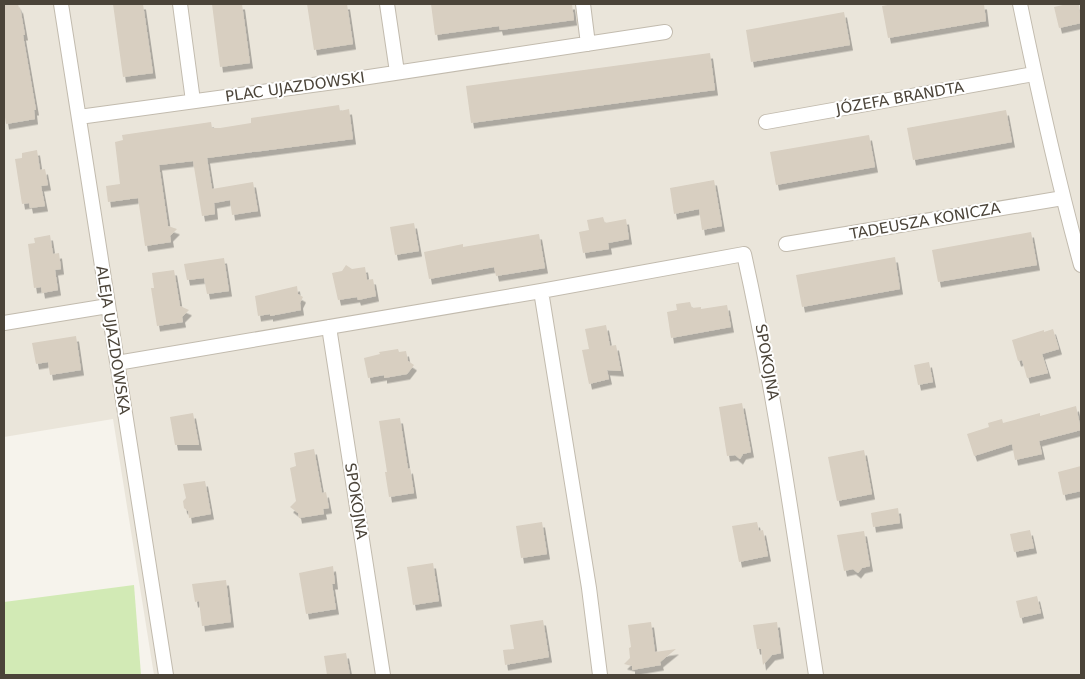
<svg xmlns="http://www.w3.org/2000/svg" width="1085" height="679" font-family="'DejaVu Sans',sans-serif">
	<style>
		.residential { fill: #eae5da }
		.green { fill: #d2eab5 }
		.building { fill: #d8cfc1; filter: url(#shadow) }
		.lines { fill: none; stroke-linecap: round; stroke-linejoin: round }
		.minor-casing { stroke: #c2bbae; stroke-width: 16 }
		.minor { stroke: #fff; stroke-width: 14 }
		.labels { text-anchor: middle; stroke-width: 4; stroke-linejoin: round; paint-order: stroke }
		.street-label { font-size: 15px; fill: #4b4439; stroke: #fff }
	</style>
	<defs>
		<filter id="shadow"><feDropShadow dx="3" dy="5.5" stdDeviation="0" flood-color="#0004"/></filter>
	</defs>
	<rect width="100%" height="100%" fill="#f6f3ec"/>
	<!-- residential -->
	<path class="residential" d="M4 4H1081V675H154L113 419 4 437Z"/>
	<!-- green -->
	<path class="green" d="M134 585 141 675H4V602Z"/>
	<!-- building -->
	<path class="building" d="M4 4H18L19 8 20 7 25 35H23L36 110H34L35 119 6 124 4 111Z
		M113 4H143L153 73 123 77Z
		M212 4H242L250 63 220 67Z
		M307 4H347L353 44 314 50Z
		M431 4H572L574 20 500 30 499 26 435 35Z
		M893 4H984L986 21 888 38 882 6Z
		M1067 4H1079L1081 23 1059 28 1054 7Z
		M844 12 850 45 751 62 746 30Z
		M710 53 715 90 471 123 466 86Z
		M339 105 340 111 349 109 353 139 207 158 212 189 253 182 258 211 232 215 230 200 214 203 215 214 202 216 193 161 159 165 168 226 177 229 170 236 171 242 145 246 138 198 108 202 106 186 120 184 115 142 123 140 122 135 211 122 212 128H220L251 123V118Z
		M1006 110 1012 142 913 160 907 128Z
		M869 135 875 167 776 185 770 152Z
		M37 150 40 170 45 169 48 185 41 186 45 206 30 208 29 203 22 204 15 159 22 158V153Z
		M714 180 722 226 702 230 699 209 674 214 670 188Z
		M603 217 605 223 626 219 629 239 608 243 609 249 583 253 579 232 589 230 587 220Z
		M414 223 419 251 395 255 390 227Z
		M1031 232 1037 265 938 282 932 250Z
		M539 234 545 268 496 276 494 267 429 279 424 252 463 244V247Z
		M50 235 53 254 59 253 61 269 55 270 58 290 42 293 41 287 34 288 28 244 35 243 34 238Z
		M895 257 900 289 802 307 796 275Z
		M224 258 229 291 207 294 204 278 187 280 184 264Z
		M346 265 352 269 365 267 367 280 373 279 376 296 358 300 357 297 338 300 332 273 342 271Z
		M174 270 180 306 189 310 182 317 183 322 157 326 151 288H154L152 273Z
		M297 286 298 294 303 297 300 303 301 310 270 316V314L258 316 255 296Z
		M690 302 692 308 701 307V309L727 305 731 327 671 338 667 312 677 310 676 304Z
		M606 325 610 346 616 345 621 371 607 370 609 379 589 384 582 350 589 349 585 329Z
		M1053 329 1059 349 1042 354 1048 373 1027 378 1022 360 1018 361 1012 340 1044 330V332Z
		M76 336 81 370 50 375 48 362 36 364 32 343Z
		M398 349 399 352 406 351 408 361 414 365 407 374 384 378V375L368 378 364 358 380 354 379 352Z
		M929 362 933 382 918 385 914 365Z
		M742 403 751 452 743 454 740 459 735 455 727 456 719 407Z
		M1076 406 1081 430 1039 441 1042 454 1015 460 1012 444 974 456 967 434 989 427 988 423 1002 419 1003 423 1040 413V416Z
		M193 413 199 445H175L170 417Z
		M400 418 408 469 410 468 414 493 389 497 385 472H387L379 421Z
		M314 449 322 493 326 492 329 508 323 509 324 514 299 518 298 513 290 507 296 501 290 468 296 466 294 453Z
		M864 450 872 494 837 501 828 457Z
		M1081 466V491L1063 495 1058 472Z
		M205 481 211 514 189 518 188 511 184 508 183 501 186 498 183 484Z
		M898 508 900 523 873 527 871 513Z
		M542 522 547 554 521 558 516 526Z
		M757 522 759 531 763 530 768 556 739 562 732 526Z
		M1030 530 1034 548 1014 552 1010 534Z
		M864 531 870 566 862 568 858 573 853 569 844 571 837 535Z
		M433 563 439 601 413 605 407 567Z
		M333 566 335 584H332L336 609 306 614 299 573Z
		M226 580 231 622 202 626 199 601 195 602 192 584Z
		M1037 596 1041 613 1020 618 1016 601Z
		M543 620 549 657 505 665 503 650 514 649 510 625Z
		M651 622 655 652 676 649 660 662 661 665 632 670V666L624 664 630 658 629 648 631 647 628 625Z
		M777 622 781 653 772 655 763 665 761 649H757L753 625Z
		M346 653 350 675H327L324 656Z"/>
	<g class="lines">
		<!-- minor casing -->
		<g class="minor-casing">
			<path id="minor" d="M61 4 166 675
				M180 4 193 101
				M387 4 397 72
				M583 4 588 44
				M1020 4C1038 91 1057 178 1081 265
				M79 117 349 80 665 32
				M766 122 1034 74
				M786 244 1063 198
				M541 291 589 588 600 675
				M4 323 108 306
				M329 327 383 675
				M117 363 541 291 744 254C775 393 794 534 816 675"/>
		</g>
		<!-- minor -->
		<use href="#minor" class="minor"/>
	</g>
	<g class="labels">
		<!-- street labels -->
		<g class="street-label">
			<text transform="translate(295 87) rotate(-8)" y="5">PLAC UJAZDOWSKI</text>
			<text transform="translate(900 98) rotate(-10)" y="5">JÓZEFA BRANDTA</text>
			<text transform="translate(925 221) rotate(-10)" y="5">TADEUSZA KONICZA</text>
			<text transform="translate(113 340) rotate(81)" y="5">ALEJA UJAZDOWSKA</text>
			<text transform="translate(767 362) rotate(80)" y="5">SPOKOJNA</text>
			<text transform="translate(356 501) rotate(81)" y="5">SPOKOJNA</text>
		</g>
	</g>
	<!-- border -->
	<rect width="1085" height="679" fill="none" stroke="#4b4439" stroke-width="10"/>
</svg>
